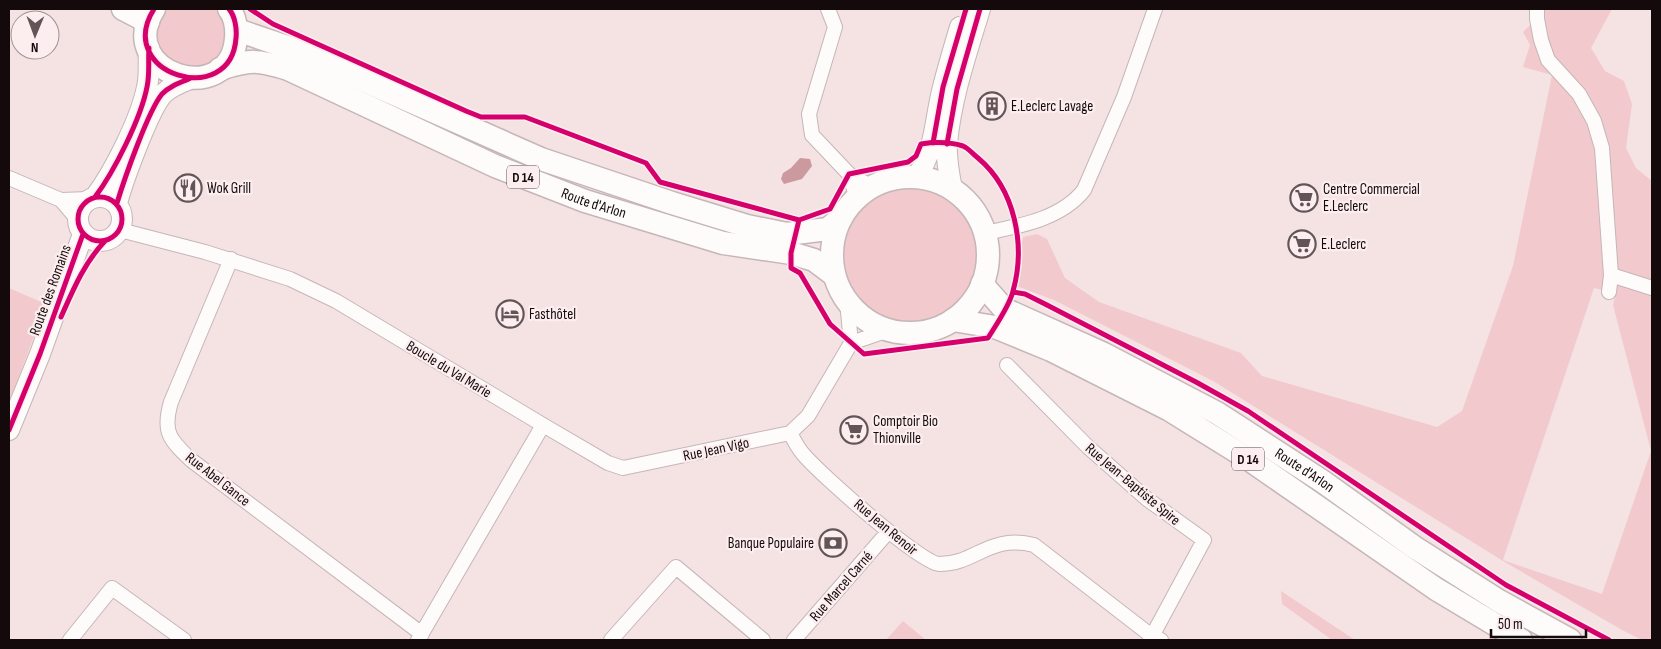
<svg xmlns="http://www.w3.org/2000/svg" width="1661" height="649" font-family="'Sofia Sans Condensed',sans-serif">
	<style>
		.green { fill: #f2c9cd; fill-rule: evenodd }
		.water { fill: #cc999f }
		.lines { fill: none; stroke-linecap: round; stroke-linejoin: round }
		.street-casing { stroke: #c5b6b7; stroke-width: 16 }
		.secondary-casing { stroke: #c5b6b7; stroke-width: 22 }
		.primary-casing { stroke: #c5b6b7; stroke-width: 25 }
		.street { stroke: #fefbfb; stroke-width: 14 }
		.secondary { stroke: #fefbfb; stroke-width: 20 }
		.primary { stroke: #fefbfb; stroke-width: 22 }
		.cycleway-casing { stroke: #fceeef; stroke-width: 8 }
		.cycleway { stroke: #d6006c; stroke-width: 5 }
		.labels { text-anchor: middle; stroke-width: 4.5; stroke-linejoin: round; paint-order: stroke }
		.shield { fill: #fceeef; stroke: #5a4e4f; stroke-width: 1 }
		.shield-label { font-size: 14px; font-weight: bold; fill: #14090b }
		.poi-label { font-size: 15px; fill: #14090b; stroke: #fceeef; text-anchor: start }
		.street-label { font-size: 15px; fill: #14090b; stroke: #fceeef }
	</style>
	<rect width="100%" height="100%" fill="#f5e3e4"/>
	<!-- green -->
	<path class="green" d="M161 9H218L227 28 222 52 214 62 191 70 159 55 155 20Z
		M1539 9H1612L1591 48 1605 71 1624 81 1632 104 1626 148 1636 168 1652 181V640H1642L1622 630 1503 561 1213 381 1054 300 1014 285 1023 237 1037 234 1047 239 1065 278 1099 302 1241 353 1262 376 1437 427 1462 411 1513 266 1552 75 1523 67 1530 45 1523 32 1537 19ZM1594 288 1616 293 1613 305 1651 451 1602 594 1503 560Z
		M844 255a68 68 0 1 1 136 0a68 68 0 1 1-136 0Z
		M9 288 46 304 9 403Z
		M1281 591 1355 640H1332L1282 604Z
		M903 621 926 640H886Z"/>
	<!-- water -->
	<path class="water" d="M800 158 810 159 812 166 802 179 784 184 781 179 783 173 791 168Z"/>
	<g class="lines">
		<!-- street casing -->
		<g class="street-casing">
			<path id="street" d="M828 9 835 27 809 114 812 135 849 174 872 187
				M1537 9V19L1541 40 1548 60 1579 94 1594 121 1602 148 1611 275 1609 292
				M849 174 857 198
				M9 178 61 200 89 199
				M61 200 78 220
				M120 230 205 252 290 279 336 301 543 425 608 463 623 468 790 433 808 416 851 343 847 301
				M985 233C1020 226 1061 219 1084 190L1124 97 1155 9
				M231 259 171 402C162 432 170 440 191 460L422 634
				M1611 275 1652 288
				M851 343 889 330
				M1007 365 1088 447 1147 499 1204 540 1150 640
				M790 433C794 440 798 449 804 455 820 474 920 563 939 564 977 564 988 534 1034 545L1153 637 1161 640
				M70 640 112 588 184 640
				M418 640 543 425
				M611 640 676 567 763 640
				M794 640 888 532"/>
		</g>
		<!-- secondary casing -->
		<g class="secondary-casing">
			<path id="secondary" d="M916 178C937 146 934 121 943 87 948 67 954 47 960 27
				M952 189C949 174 946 159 947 144 951 98 967 52 980 9
				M78 219a22 22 0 1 1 44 0a22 22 0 1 1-44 0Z
				M95 197C114 172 141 118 147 87 150 74 148 61 149 48
				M117 203C123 181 149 109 163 94 171 86 180 83 190 79
				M9 430 40 354 83 234"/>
		</g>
		<!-- primary casing -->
		<g class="primary-casing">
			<g id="primary">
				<path d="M123 9 148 22"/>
				<path d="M154 9C113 74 231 110 236 38 237 29 235 16 229 9"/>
				<path d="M237 30 290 48 541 159 672 203 747 226 787 234 828 229 841 218"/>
				<path id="s1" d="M220 69C251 59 258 60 288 69L495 166 585 201 723 243 791 253 814 260 834 275"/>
				<circle cx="910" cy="255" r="78"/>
				<path id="s2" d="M982 284 1004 309 1104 354 1217 413 1322 481 1414 547 1499 601 1570 640"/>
				<path d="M953 320 995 327 1051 350 1168 409 1247 458 1436 589 1521 640"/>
			</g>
		</g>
		<!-- street -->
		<use href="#street" class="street"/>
		<!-- secondary -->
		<use href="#secondary" class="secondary"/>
		<!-- primary -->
		<use href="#primary" class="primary"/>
		<!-- cycleway casing -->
		<g class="cycleway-casing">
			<path id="cycleway" d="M154 9C113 74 231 110 236 38 237 29 235 16 229 9
				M250 9 273 24 466 111 481 117H525L646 163 660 182 799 220 830 209 849 174 908 162 916 156 921 144C934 142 950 142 963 146 968 148 973 154 978 158 1015 189 1026 245 1013 291 1010 305 996 325 988 338L864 354 830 324 800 273 791 268V253L799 220
				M933 143 943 87 966 9
				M947 144 957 89 980 9
				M78 219a22 22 0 1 1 44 0a22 22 0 1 1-44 0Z
				M95 197C114 172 141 118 147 87 150 74 148 61 149 48
				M117 203C124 180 148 111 162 94 170 86 179 83 189 79
				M1013 292 1025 294 1045 304 1196 382 1248 411 1506 585 1609 640
				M61 317C73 290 84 263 105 241
				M9 430 40 354 83 234"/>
		</g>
		<!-- cycleway -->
		<use href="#cycleway" class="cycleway"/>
	</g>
	<!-- icons -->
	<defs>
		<g id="building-ring" transform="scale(1.4375)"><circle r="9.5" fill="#fceeef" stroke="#635557" stroke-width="1.5"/><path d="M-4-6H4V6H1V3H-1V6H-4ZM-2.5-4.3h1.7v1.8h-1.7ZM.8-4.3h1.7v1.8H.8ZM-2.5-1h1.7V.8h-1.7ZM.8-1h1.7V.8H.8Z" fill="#635557"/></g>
		<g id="restaurant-ring" transform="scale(1.4375)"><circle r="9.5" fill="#fceeef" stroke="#635557" stroke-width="1.5"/><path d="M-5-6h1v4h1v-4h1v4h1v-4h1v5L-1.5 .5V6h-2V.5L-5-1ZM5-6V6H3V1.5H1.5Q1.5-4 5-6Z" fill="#635557"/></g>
		<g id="supermarket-ring" transform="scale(1.4375)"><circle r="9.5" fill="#fceeef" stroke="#635557" stroke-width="1.5"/><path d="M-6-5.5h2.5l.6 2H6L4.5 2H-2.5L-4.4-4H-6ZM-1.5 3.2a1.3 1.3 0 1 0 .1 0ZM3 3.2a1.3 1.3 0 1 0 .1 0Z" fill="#635557"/></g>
		<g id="hotel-ring" transform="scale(1.4375)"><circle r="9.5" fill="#fceeef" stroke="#635557" stroke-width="1.5"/><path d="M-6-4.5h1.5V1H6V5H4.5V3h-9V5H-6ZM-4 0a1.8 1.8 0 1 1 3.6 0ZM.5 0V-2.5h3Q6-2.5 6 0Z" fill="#635557"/></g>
		<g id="bank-ring" transform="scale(1.4375)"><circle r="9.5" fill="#fceeef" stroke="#635557" stroke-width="1.5"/><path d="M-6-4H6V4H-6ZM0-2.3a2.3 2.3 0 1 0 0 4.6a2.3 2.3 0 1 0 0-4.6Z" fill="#635557"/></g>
	</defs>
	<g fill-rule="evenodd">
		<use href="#building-ring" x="992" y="106"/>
		<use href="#restaurant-ring" x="188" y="188"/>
		<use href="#supermarket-ring" x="1304" y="198"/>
		<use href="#supermarket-ring" x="1302" y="244"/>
		<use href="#hotel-ring" x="510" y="314"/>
		<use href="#supermarket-ring" x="854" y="430"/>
		<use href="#bank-ring" x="833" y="543"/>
	</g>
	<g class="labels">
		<!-- shield labels -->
		<g class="shield">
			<rect x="507" y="165.5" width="32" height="23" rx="4"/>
			<rect x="1232" y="447.5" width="32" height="23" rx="4"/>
		</g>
		<g class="shield-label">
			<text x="523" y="182">D 14</text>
			<text x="1248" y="464">D 14</text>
		</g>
		<!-- poi labels -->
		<g class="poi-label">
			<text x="1011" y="111">E.Leclerc Lavage</text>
			<text x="207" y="193">Wok Grill</text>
			<text x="1323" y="194">Centre Commercial<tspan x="1323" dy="17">E.Leclerc</tspan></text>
			<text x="1321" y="249">E.Leclerc</text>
			<text x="529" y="319">Fasthôtel</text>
			<text x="873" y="426">Comptoir Bio<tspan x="873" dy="17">Thionville</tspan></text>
			<text x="814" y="548" text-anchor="end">Banque Populaire</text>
		</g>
		<!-- street labels -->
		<g class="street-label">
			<text dy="5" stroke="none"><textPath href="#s1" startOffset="404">Route d'Arlon</textPath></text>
			<text transform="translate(50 290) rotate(-70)" y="5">Route des Romains</text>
			<text transform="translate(449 369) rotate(31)" y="5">Boucle du Val Marie</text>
			<text transform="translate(716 449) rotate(-12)" y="5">Rue Jean Vigo</text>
			<text dy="5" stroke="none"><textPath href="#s2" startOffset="375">Route d'Arlon</textPath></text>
			<text transform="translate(218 479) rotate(38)" y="5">Rue Abel Gance</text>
			<text transform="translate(1133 484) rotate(40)" y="5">Rue Jean-Baptiste Spire</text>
			<text transform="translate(886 527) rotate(40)" y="5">Rue Jean Renoir</text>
			<text transform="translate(841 586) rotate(-49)" y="5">Rue Marcel Carné</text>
		</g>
	</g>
	<!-- border -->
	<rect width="1661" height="649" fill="none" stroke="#14090b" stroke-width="20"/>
	<!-- north arrow -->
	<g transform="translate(35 35) rotate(181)"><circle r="24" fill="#fceeef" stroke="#9f9294"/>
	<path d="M0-4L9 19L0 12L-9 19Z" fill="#635557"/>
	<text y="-8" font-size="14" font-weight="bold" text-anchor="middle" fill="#14090b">N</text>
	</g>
	<!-- scale -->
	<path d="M1491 629v8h95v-8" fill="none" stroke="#14090b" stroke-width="2.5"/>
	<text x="1498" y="629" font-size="15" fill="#14090b" stroke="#fceeef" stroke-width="4" paint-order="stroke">50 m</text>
</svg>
